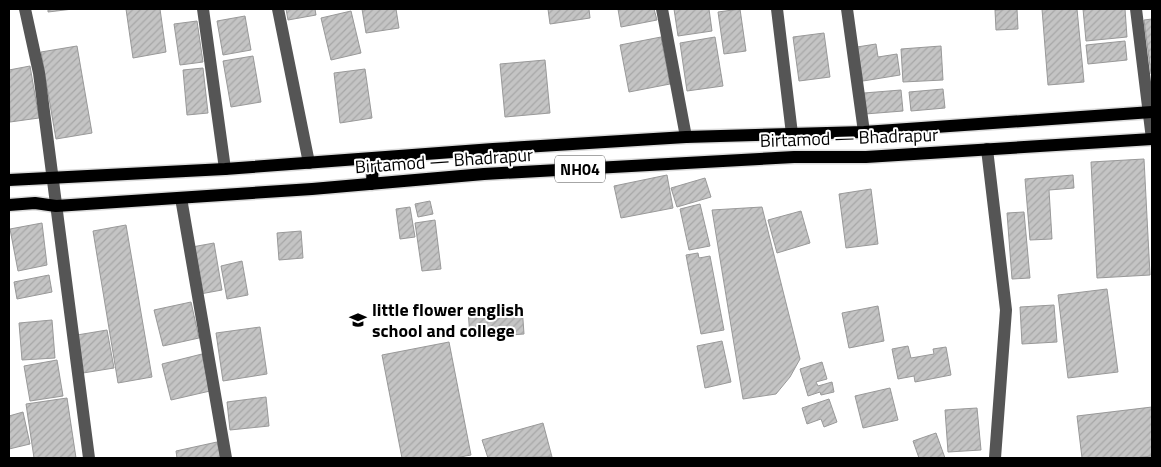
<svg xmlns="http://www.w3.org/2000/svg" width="1161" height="467" font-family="'Titillium Web',sans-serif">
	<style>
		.building { fill: url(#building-hatch); stroke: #999 }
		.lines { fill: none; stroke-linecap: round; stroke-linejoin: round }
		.major-casing { stroke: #dbdbdb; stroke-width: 15 }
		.minor { stroke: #555; stroke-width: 12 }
		.major { stroke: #000; stroke-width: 12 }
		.labels { text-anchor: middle; stroke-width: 4; stroke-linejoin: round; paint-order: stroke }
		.shield { fill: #fff; stroke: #4c4c4c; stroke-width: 1 }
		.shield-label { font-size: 16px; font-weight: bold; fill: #000 }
		.street-label { font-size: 18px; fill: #000; stroke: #fff }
		.poi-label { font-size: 18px; font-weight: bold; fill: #000; stroke: #fff; text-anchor: start }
	</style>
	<defs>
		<pattern id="building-hatch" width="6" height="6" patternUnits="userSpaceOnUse" patternTransform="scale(1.25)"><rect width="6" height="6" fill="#c4c4c4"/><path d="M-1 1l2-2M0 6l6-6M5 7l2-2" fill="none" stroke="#a7a7a7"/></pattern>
	</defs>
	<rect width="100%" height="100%" fill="#fff"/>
	<!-- building -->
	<path class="building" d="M48 9H73L48 12Z
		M126 9H160L166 52 133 58Z
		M286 9H315L316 15 288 20Z
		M362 9H396L399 28 366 33Z
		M548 9H589L590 18 550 24Z
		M618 9H654L657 20 621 27Z
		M674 9H709L712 31 678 36Z
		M740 9 746 51 724 54 718 12Z
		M1017 9 1018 29 996 30 995 10Z
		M1042 9H1077L1084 82 1048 85Z
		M1083 9H1125L1127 37 1086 41Z
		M351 11 361 53 331 60 321 18Z
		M245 16 251 50 223 55 217 21Z
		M1152 19V74H1151L1144 20Z
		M197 21 203 62 180 65 174 24Z
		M824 33 830 77 799 81 793 37Z
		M661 37 670 84 629 92 620 45Z
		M715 37 723 86 687 91 680 43Z
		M1125 41 1127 60 1088 64 1086 45Z
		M876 44 878 57 897 54 900 75 863 81 857 47Z
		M77 46 92 133 56 139 41 52Z
		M941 46 943 80 903 82 901 49Z
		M253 56 261 102 231 107 223 61Z
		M545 60 550 113 505 117 500 64Z
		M30 66 39 118 10 122 9 70Z
		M203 68 208 113 187 115 183 70Z
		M365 69 372 118 340 123 334 73Z
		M943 89 945 108 911 111 909 92Z
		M901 90 903 111 865 114 864 93Z
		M1144 159 1150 275 1097 278 1091 162Z
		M667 175 673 208 621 218 614 186Z
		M1073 175 1074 188 1049 190 1052 239 1030 240 1025 179Z
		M705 178 711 197 677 207 671 188Z
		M871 189 878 244 846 248 839 194Z
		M430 201 433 214 418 217 415 204Z
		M700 204 710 246 689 250 680 209Z
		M410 207 415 237 400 239 396 209Z
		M762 207 800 359 790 377 776 394 743 399 712 210Z
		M801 211 810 243 777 253 768 220Z
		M1024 212 1030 278 1012 279 1007 213Z
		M435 220 441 269 422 271 415 223Z
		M42 223 47 265 18 271 10 229Z
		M126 225 152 377 118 383 93 231Z
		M301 231 303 258 279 260 277 233Z
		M214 243 222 290 200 294 192 247Z
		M698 253 699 258 710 256 724 330 701 334 686 255Z
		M242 261 248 295 227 299 221 266Z
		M49 275 52 292 17 299 14 282Z
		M1107 289 1118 372 1068 378 1058 295Z
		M191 302 199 338 163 346 154 310Z
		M1054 305 1057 342 1022 344 1020 307Z
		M522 306 524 334 470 338 468 309Z
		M878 306 884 341 849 348 842 313Z
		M52 320 55 358 22 360 19 323Z
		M260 327 267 374 223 381 216 333Z
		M107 330 114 368 83 373 77 335Z
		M722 341 731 382 705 388 697 346Z
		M449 342 471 455 455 458H402L382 355Z
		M908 346 911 358 934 354 933 349 946 347 951 375 915 382 914 376 898 379 892 349Z
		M202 354 210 391 171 400 162 364Z
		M57 360 63 396 30 401 24 366Z
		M822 362 827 379 816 382 818 386 832 382 834 392 821 395 820 392 808 396 800 369Z
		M890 388 898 420 863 428 855 396Z
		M266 397 269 426 230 430 227 402Z
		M67 398 76 458H34L26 404Z
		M829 399 837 422 824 427 821 419 807 424 802 408Z
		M1152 407V456L1134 458H1082L1077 416Z
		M977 408 981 450 948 452 945 410Z
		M23 412 30 444 9 449V416Z
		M543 423 552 457 488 458 482 440Z
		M936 433 945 458H919L913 441Z
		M217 442 221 458H177L176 451Z"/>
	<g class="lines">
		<!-- major casing -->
		<g class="major-casing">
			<path id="major" d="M9 180 225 169 493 149 686 137 864 132 1152 112
				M372 184 373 158
				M9 205 35 203 56 206 312 189 484 174 794 157H866L1152 139"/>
		</g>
		<!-- minor -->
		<path class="minor" d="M25 9 39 73 89 458
			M203 9 225 169
			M278 9 309 163
			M662 9 686 137
			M777 9 792 134
			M847 9 864 132
			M1136 9 1152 139
			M987 149 1006 310 995 458
			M181 198 226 458"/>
		<!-- major -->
		<use href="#major" class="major"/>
	</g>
	<!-- icons -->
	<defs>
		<g id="school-bare" transform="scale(1.35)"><path d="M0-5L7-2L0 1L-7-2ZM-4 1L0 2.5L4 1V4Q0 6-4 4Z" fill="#000" stroke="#fff" stroke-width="2.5" paint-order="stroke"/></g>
	</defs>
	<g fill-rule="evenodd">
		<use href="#school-bare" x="358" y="320"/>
	</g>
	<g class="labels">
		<!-- shield labels -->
		<rect class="shield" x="555" y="155.5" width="50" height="27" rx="4"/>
		<g class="shield-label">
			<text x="580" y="175">NH04</text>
		</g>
		<!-- street labels -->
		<g class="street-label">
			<text transform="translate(849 138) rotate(-2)" y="6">Birtamod — Bhadrapur</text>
			<text transform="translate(444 161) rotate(-4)" y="6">Birtamod — Bhadrapur</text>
		</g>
		<!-- poi labels -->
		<g class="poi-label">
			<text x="372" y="316">little flower english<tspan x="372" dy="21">school and college</tspan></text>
		</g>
	</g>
	<!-- border -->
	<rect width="1161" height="467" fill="none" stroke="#000000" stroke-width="20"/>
</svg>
